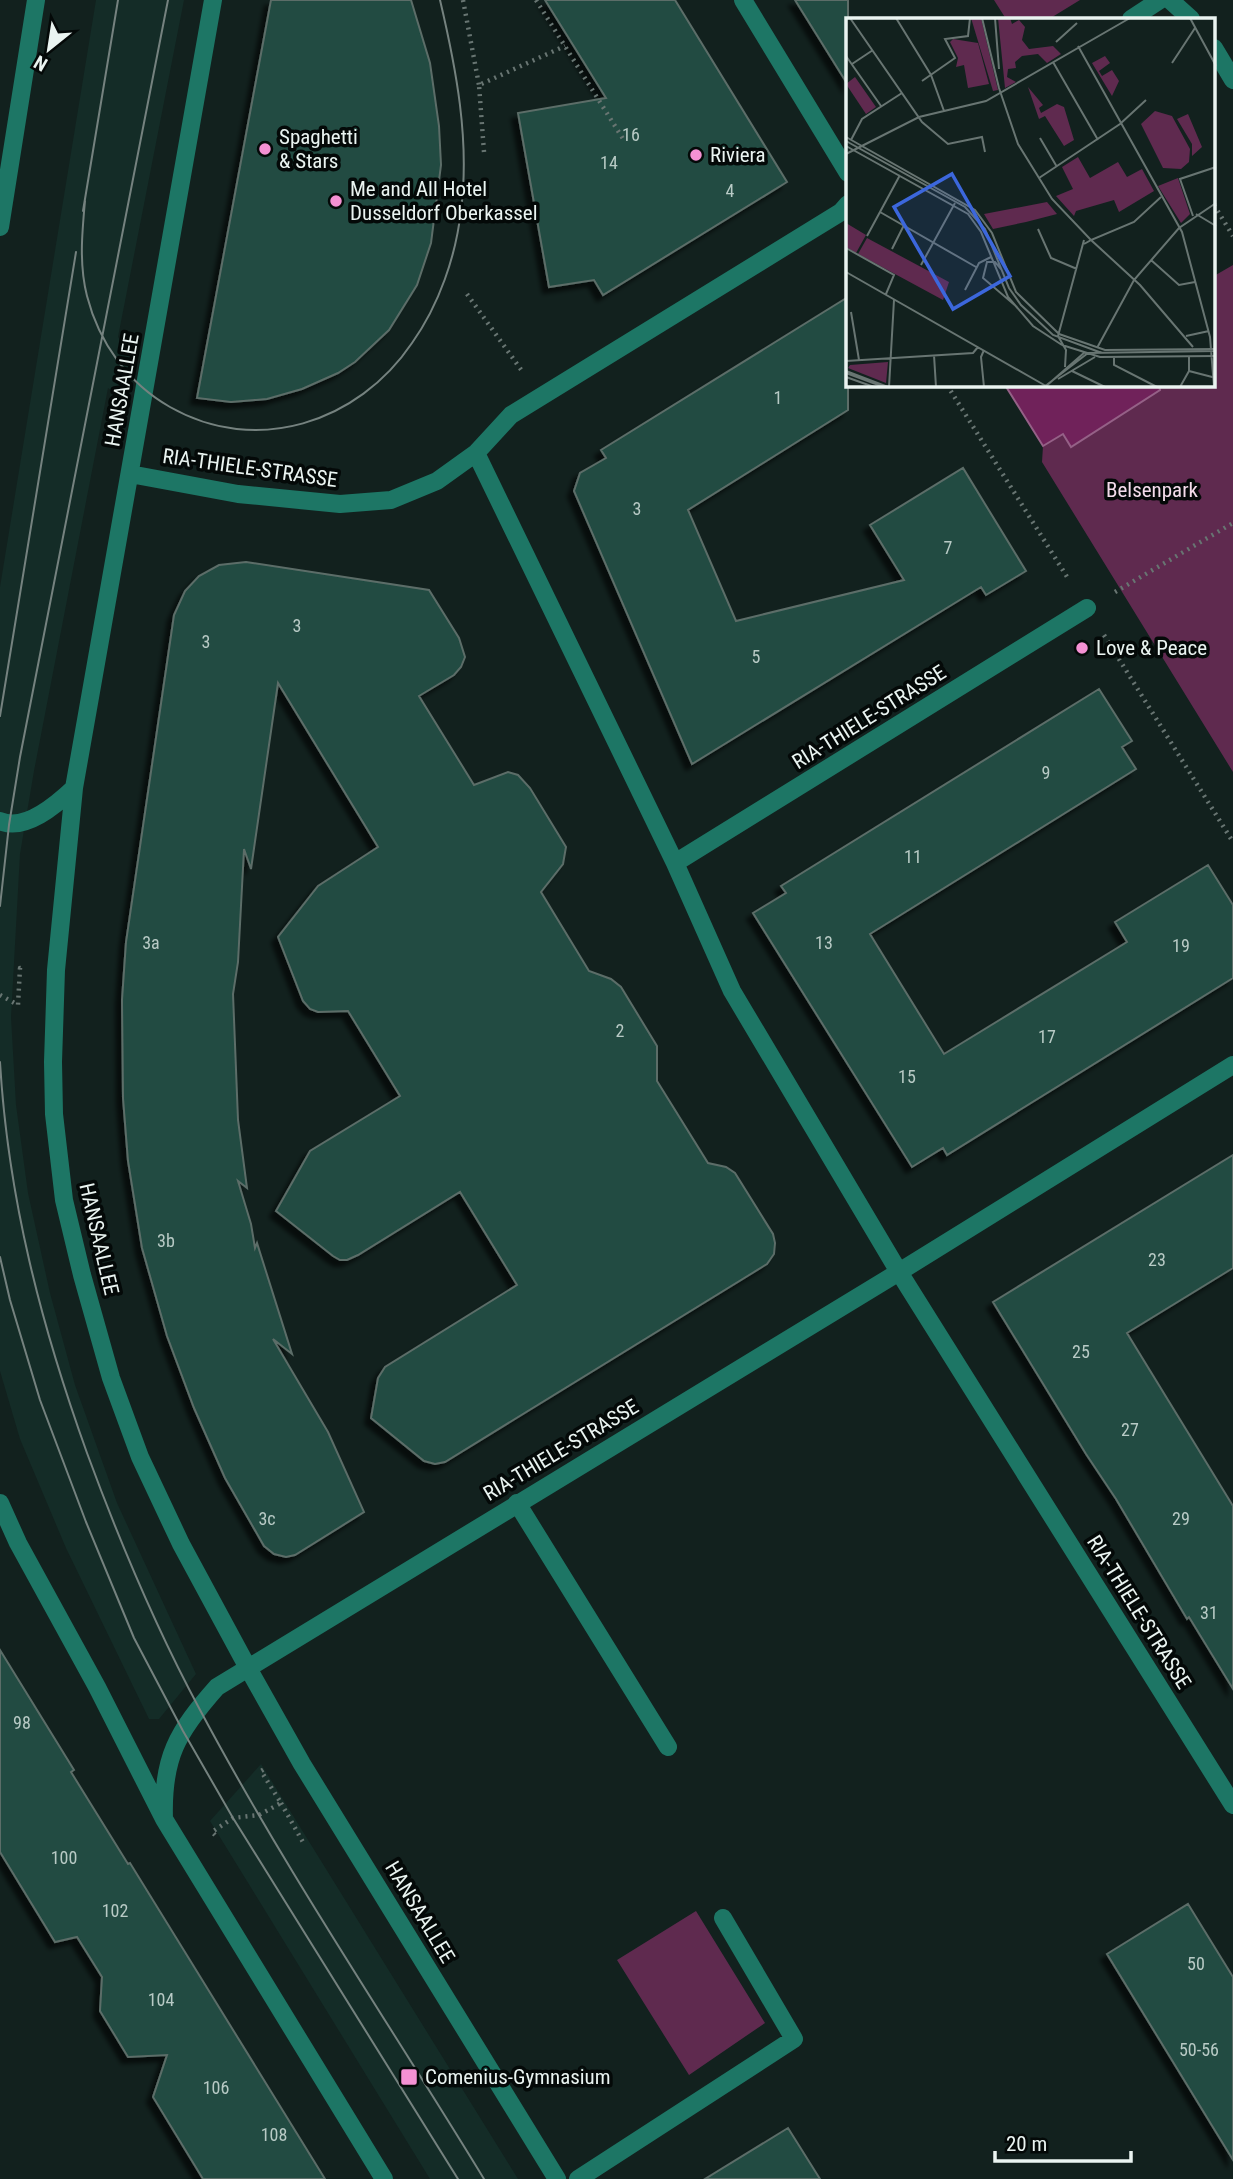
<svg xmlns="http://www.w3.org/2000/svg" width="1233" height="2179" font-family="'Roboto Condensed',sans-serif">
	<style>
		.built { fill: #142c27 }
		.green { fill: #5f2a4f }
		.water { fill: #70225a; stroke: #956187; stroke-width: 2 }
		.building { fill: #204b42; stroke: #5c6d68; stroke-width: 2; filter: url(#shadow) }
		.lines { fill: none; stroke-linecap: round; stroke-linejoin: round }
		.path { stroke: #687572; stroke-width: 4.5; stroke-dasharray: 2 5; stroke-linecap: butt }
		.minor { stroke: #1d7665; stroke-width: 18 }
		.tram { stroke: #75827f; stroke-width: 2 }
		.poi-dot { fill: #f491d3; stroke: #040908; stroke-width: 2.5 }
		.labels { text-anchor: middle; stroke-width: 7; stroke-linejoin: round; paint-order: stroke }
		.number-label { font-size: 18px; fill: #b8cac5 }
		.poi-label { font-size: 21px; fill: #eaf4f1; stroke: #040908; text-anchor: start }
		.street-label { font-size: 21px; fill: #eaf4f1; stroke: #040908 }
		.park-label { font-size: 21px; fill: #f4dceb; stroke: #040908 }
		.inset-road { fill: none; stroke: #687572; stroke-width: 2 }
		.view { fill: #3c67dc; fill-opacity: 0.15; stroke: #3c67dc; stroke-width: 3.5 }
		.inset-edge { fill: none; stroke: #eaf4f1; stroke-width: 3.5 }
	</style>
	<defs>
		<filter id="shadow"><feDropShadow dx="-6" dy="6" stdDeviation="2" flood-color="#0009"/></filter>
	</defs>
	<rect width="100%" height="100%" fill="#12211e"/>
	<!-- built -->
	<path class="built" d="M96 0H184L118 337 131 356 123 399 108 388 34 771 20 854 11 1017 16 1105 28 1193 50 1293 75 1385 117 1503 196 1674 159 1719H149L66 1548 20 1439 0 1371V587Z
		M261 1764 518 2179H430L210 1821Z"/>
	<!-- green -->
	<path class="green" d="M994 0H1080L1049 19H1006Z
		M1233 265V772L1042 462 1043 446 1063 433 1072 447 1160 390 1159 385H1214V276Z
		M696 1911 765 2023 689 2075 617 1960Z"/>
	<!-- water -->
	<path class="water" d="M1005 385H1159L1160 390 1071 447 1063 434 1043 446Z"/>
	<!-- building -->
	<path class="building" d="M271 0H411L430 63 439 126 441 165 431 243 417 285 389 330 355 362 338 373 302 389 267 399 231 402 197 398Z
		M545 0H675L787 182 603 295 594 280 549 287 518 113 606 98Z
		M795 0H848V85Z
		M848 297V410L688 510 736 621 904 580 870 525 963 468 1026 571 986 595 981 587 692 764 574 491 580 473 606 458 601 450Z
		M246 562 429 590 459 638 465 657 461 667 454 675 419 696 474 785 508 772 518 775 530 788 566 847 563 864 541 892 589 971 611 979 621 987 657 1046V1081L708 1163 726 1167 735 1173 773 1234 775 1243 774 1254 767 1264 445 1462 435 1464 424 1461 371 1418 378 1378 385 1367 517 1285 460 1192 358 1255 347 1260H340L333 1256 276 1211 310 1151 400 1096 348 1011 318 1012 310 1009 303 1001 278 937 318 886 378 847 278 683 251 869 244 849 238 962 233 994 238 1120 247 1188 238 1181 251 1224 255 1248 257 1243 292 1354 273 1339 328 1432 364 1512 295 1555 286 1557 274 1554 264 1546 225 1478 194 1408 167 1336 142 1248 128 1161 123 1098 122 1000 126 942 174 615 185 591 199 576 219 565Z
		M1099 689 1132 741 1122 747 1136 769 870 934 944 1054 1127 942 1115 922 1208 865 1233 905V978L947 1155 943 1148 912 1167 753 913 786 893 781 886Z
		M1233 1155V1268L1127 1333 1233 1506V1689L1189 1617 1187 1619 1116 1499 1086 1454 993 1302Z
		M0 1650 74 1770 71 1772 128 1864 130 1863 325 2179H203L153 2097 167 2055 128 2057 100 2011 102 1977 77 1937 55 1942 0 1852Z
		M1188 1904 1233 1977V2160L1107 1954Z
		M788 2128 820 2179H705Z"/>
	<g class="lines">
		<!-- path -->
		<path class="path" d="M463 0 479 85
			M536 0 625 142
			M484 152 479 85 565 46
			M1214 205 1233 236
			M467 294 522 371
			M947 385 1069 580
			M1115 592 1233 523
			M1104 635 1233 842
			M0 995 18 1005 20 968 24 969
			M281 1803 304 1844
			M215 1835 212 1832 233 1818 259 1815 281 1803 261 1771 266 1768"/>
		<!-- minor -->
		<path class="minor" d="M213 0 74 788 56 970 53 1062 54 1114 64 1200 82 1275 111 1378 140 1457 181 1544 248 1668 302 1764 557 2179
			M743 0 848 173
			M1170 0 1191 19
			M1131 19 1160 0
			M1214 48 1233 80
			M0 227 36 0
			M476 453 675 863 732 991 899 1272 1233 1805
			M130 474 238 494 340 504 391 500 437 481 476 453 511 415 841 212 848 204
			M0 821C25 832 56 805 74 788
			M675 863 1087 608
			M0 1503 18 1543 97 1687 164 1819 384 2179
			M517 1503 668 1747
			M164 1819C162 1758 177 1732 217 1687L899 1272 1233 1065
			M578 2179 794 2039 723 1918"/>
		<!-- tram -->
		<path class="tram" d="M85 201C82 233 79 265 87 296 99 343 128 383 170 407 256 456 358 423 412 343 439 305 456 256 461 210 470 140 456 68 440 0
			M83 211 118 0
			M0 716 76 252
			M0 906 9 825 20 757 168 0
			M0 1062C8 1198 41 1325 87 1453 119 1540 155 1626 199 1708 285 1870 389 2023 484 2179
			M0 1257 10 1300 40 1400 86 1522 134 1638 183 1731 233 1818 458 2179"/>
	</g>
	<!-- markers -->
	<g class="poi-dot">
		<circle cx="265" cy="149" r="7"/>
		<circle cx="696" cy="155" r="7"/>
		<circle cx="336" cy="201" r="7"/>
		<circle cx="1082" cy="648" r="7"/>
		<rect x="400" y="2068" width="18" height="18" rx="3.5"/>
	</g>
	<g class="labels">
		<!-- number labels -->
		<g class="number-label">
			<text x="631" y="141">16</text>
			<text x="609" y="169">14</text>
			<text x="730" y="197">4</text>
			<text x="778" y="404">1</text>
			<text x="637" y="515">3</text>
			<text x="948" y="554">7</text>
			<text x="297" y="632">3</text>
			<text x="206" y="648">3</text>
			<text x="756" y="663">5</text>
			<text x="1046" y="779">9</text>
			<text x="913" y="863">11</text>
			<text x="151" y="949">3a</text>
			<text x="824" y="949">13</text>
			<text x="1181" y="952">19</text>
			<text x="620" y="1037">2</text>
			<text x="1047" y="1043">17</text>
			<text x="907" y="1083">15</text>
			<text x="166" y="1247">3b</text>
			<text x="1157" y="1266">23</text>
			<text x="1081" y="1358">25</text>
			<text x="1130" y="1436">27</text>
			<text x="267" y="1525">3c</text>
			<text x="1181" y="1525">29</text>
			<text x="1209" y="1619">31</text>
			<text x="22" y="1729">98</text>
			<text x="64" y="1864">100</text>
			<text x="115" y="1917">102</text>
			<text x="1196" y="1970">50</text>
			<text x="161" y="2006">104</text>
			<text x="1199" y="2056">50-56</text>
			<text x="216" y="2094">106</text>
			<text x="274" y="2141">108</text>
		</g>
		<!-- poi labels -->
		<g class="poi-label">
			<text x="279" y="144">Spaghetti<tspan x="279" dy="24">&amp; Stars</tspan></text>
			<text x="710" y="162">Riviera</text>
			<text x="350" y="196">Me and All Hotel<tspan x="350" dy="24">Dusseldorf Oberkassel</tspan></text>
			<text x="1096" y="655">Love &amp; Peace</text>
			<text x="425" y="2084">Comenius-Gymnasium</text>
		</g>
		<!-- street labels -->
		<g class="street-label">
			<text transform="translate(122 390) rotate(-80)" y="7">HANSAALLEE</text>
			<text transform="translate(250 468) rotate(8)" y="7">RIA-THIELE-STRASSE</text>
			<text transform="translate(869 717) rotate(-32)" y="7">RIA-THIELE-STRASSE</text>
			<text transform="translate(99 1239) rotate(77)" y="7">HANSAALLEE</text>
			<text transform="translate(561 1450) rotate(-31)" y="7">RIA-THIELE-STRASSE</text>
			<text transform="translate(1139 1612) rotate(58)" y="7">RIA-THIELE-STRASSE</text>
			<text transform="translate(420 1912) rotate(59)" y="7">HANSAALLEE</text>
		</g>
		<!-- park labels -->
		<g class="park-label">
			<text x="1152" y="497">Belsenpark</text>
		</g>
	</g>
	<!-- overview -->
	<g transform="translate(846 18)">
		<rect width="369" height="369" fill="#12211e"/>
		<path d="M125 0H135L152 72 147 73ZM152 0H164L166 6 173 2 179 9 176 22 183 31 207 28 215 36 201 45 192 36 176 38 169 44 170 50 162 51 161 59 170 64 159 70ZM107 21 132 25 143 66 122 70 118 47 110 49 112 40 104 24ZM259 38 264 45 253 53 256 58 266 52 273 63 266 78 246 45ZM9 59 30 89 20 96 0 66ZM182 69 197 87 193 90 195 95 211 86 218 89 228 122 218 128 199 98 193 101ZM309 93 326 98 344 131 343 144 335 151 317 150 295 106ZM342 96 356 129 346 138V126L331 101ZM232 139 244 160 272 144 281 159 296 151 308 173 273 194 268 182 230 193 228 198 210 178 227 171 216 149ZM332 160 344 196 335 205 312 168ZM201 184 211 196 180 204 147 211 138 196ZM0 205 20 217 10 235 0 229ZM21 220 103 264 97 282 12 236ZM42 344 40 365 2 350 4 347Z" fill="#5f2a4f"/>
		<path class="inset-road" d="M4 0 76 104 102 126 136 119 139 134M50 0 85 57 98 93M136 0 153 70 172 126 206 181 245 222 238 226M149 0 153 51M300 0H341M344 0 370 48M210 24 231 5M232 28 336 214 364 319 368 369M0 38 35 88M207 44 252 122M326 45 349 10M6 46 27 32M76 63 109 40 99 21 122 18 124 0M0 119 129 192 146 215 170 274 212 315M194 120 211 149M5 122 16 101 56 75M0 123 119 189 139 211 163 270 175 287 207 317 256 335M0 128 122 196 135 214 162 279 187 308 216 327M0 136 73 99 140 83 284 0M193 160 274 106 300 82M315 179 288 204 245 222 294 267 347 329M34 194 130 249M350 196 370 208M347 198 334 161 370 149M192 211 205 240 231 251M21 218 54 157M0 230 48 257 40 276M46 231 58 207M305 242 333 267 349 264M75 247 109 185M155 251 149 244H141L137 260 171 289M0 254 200 368M119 272 133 245 145 239M5 294 13 342M213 316 259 332 370 331M340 318 363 313M216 327 254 339 370 338M251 330 288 262 333 210 370 185M88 337 90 369M268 339V347L311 369M0 343 127 335 132 329M219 349 220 332 212 318 238 222M0 353 42 369M226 353 259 369M343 353 370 360M0 355 38 369M0 359 28 369M212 361 249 339M43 369 48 282M138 369 135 339 138 332M198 369 242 335 370 333M199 369 239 334M334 369 343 353V338"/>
		<path class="view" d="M106 156 164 258 107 291 48 189Z"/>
		<rect width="369" height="369" class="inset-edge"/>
	</g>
	<!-- north arrow -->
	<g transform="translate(49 49) rotate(210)" stroke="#040908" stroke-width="5" paint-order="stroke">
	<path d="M0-5L12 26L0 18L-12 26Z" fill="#eaf4f1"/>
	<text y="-10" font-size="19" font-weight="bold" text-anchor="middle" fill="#eaf4f1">N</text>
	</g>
	<!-- scale -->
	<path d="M995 2151v10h136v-10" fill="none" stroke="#eaf4f1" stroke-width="3.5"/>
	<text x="1006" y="2151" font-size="21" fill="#eaf4f1" stroke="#040908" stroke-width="5" paint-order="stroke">20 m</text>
</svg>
